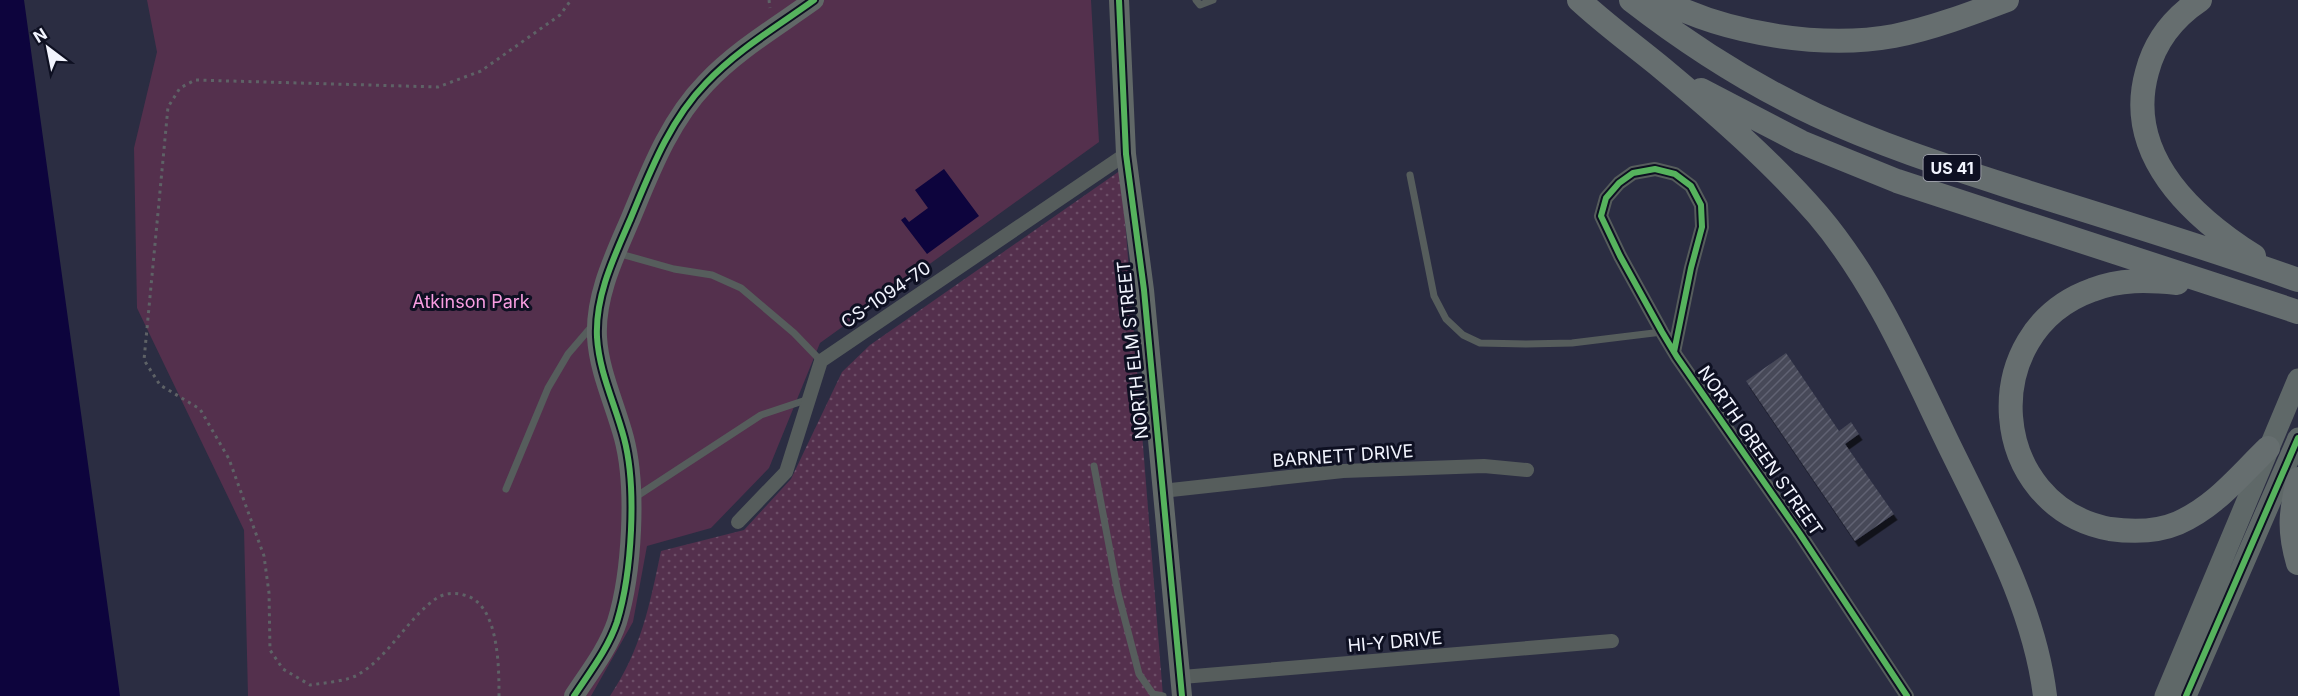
<svg xmlns="http://www.w3.org/2000/svg" width="2298" height="696" font-family="Inter,sans-serif">
	<style>
		.grass { fill: url(#grass-dots) }
		.park { fill: #54304d }
		.water { fill: #0d043d }
		.building { fill: url(#building-hatch); filter: url(#shadow) }
		.lines { fill: none; stroke-linecap: round; stroke-linejoin: round }
		.path { stroke: #5e6266; stroke-width: 3; stroke-dasharray: 3 4.5; stroke-linecap: butt }
		.lane { stroke: #565d5c; stroke-width: 7 }
		.street { stroke: #565d5c; stroke-width: 14 }
		.secondary { stroke: #616867; stroke-width: 20 }
		.primary { stroke: #5f6868; stroke-width: 21 }
		.highway { stroke: #666e6f; stroke-width: 24 }
		.cycleway-casing { stroke: #0e1022; stroke-width: 10 }
		.cycleway { stroke: #56b35d; stroke-width: 6 }
		.labels { text-anchor: middle; stroke-width: 6; stroke-linejoin: round; paint-order: stroke }
		.shield { fill: #0e1022; stroke: #aeb0bc; stroke-width: 1.5 }
		.shield-label { font-size: 16px; font-weight: bold; fill: #f2f4fe }
		.street-label { font-size: 18px; fill: #f2f4fe; stroke: #0e1022 }
		.park-label { font-size: 18px; fill: #f99ee2; stroke: #0e1022 }
	</style>
	<defs>
		<pattern id="grass-dots" width="8" height="8" patternUnits="userSpaceOnUse" patternTransform="scale(1.5)"><rect width="8" height="8" fill="#54304d"/><path d="M2 2h.1M6 6h.1" fill="none" stroke="#6d4f68" stroke-width="1.8" stroke-linecap="round"/></pattern>
		<pattern id="building-hatch" width="6" height="6" patternUnits="userSpaceOnUse" patternTransform="scale(1.5)"><rect width="6" height="6" fill="#464859"/><path d="M-1 1l2-2M0 6l6-6M5 7l2-2" fill="none" stroke="#616372"/></pattern>
		<filter id="shadow"><feDropShadow dx="3.5" dy="6" stdDeviation="0" flood-color="#0009"/></filter>
	</defs>
	<rect width="100%" height="100%" fill="#2b2d42"/>
	<!-- grass -->
	<path class="grass" d="M1121 170 1163 696H610C641 650 650 604 661 551L744 530 791 479 842 372 870 345Z"/>
	<!-- park -->
	<path class="park" d="M147 0H1091L1099 142 820 343 769 468 711 528 647 546 633 622 591 696H248L244 530 137 308 134 148 157 52Z"/>
	<!-- water -->
	<path class="water" d="M0 0H24L120 696H0Z
		M944 169 979 216 927 254 901 220 905 217 909 222 928 208 915 190Z"/>
	<!-- building -->
	<path class="building" d="M1786 353 1839 431 1851 422 1859 434 1845 444 1894 514 1855 541 1746 381Z"/>
	<g class="lines">
		<!-- path -->
		<path class="path" d="M769 0 770 8
			M499 696C499 667 499 603 464 595 454 592 443 593 434 600 406 621 389 656 359 674 349 681 323 683 310 685L283 669 270 650 269 593 264 556 229 459 200 409 160 385 144 360 168 107 180 88 195 80 438 87 481 71 560 15 571 0"/>
		<!-- lane -->
		<path class="lane" d="M1196 0 1200 5 1213 0
			M1410 175 1434 296 1446 319 1463 335 1480 343 1526 344 1572 343 1662 332
			M617 253 674 269 712 275 741 288 794 333 821 361
			M1094 466 1118 593 1139 674 1153 694 1163 696
			M506 489 548 388 568 354 592 326
			M634 498 761 415 809 399"/>
		<!-- street -->
		<path class="street" d="M1674 352 1691 268 1702 227 1701 205 1691 186 1675 174 1655 169 1633 173 1619 183 1606 198 1601 216 1620 256 1662 332 1677 357 1800 534 1907 696
			M1162 491 1343 471 1484 466 1527 470
			M738 522 786 472 821 361 1126 154
			M1182 677 1612 641"/>
		<!-- secondary -->
		<path class="secondary" d="M1119 0 1126 154 1144 290 1182 696
			M574 696C589 673 608 649 617 622 632 573 637 487 624 438 615 404 599 372 597 337 595 296 614 257 630 220 650 172 669 121 706 83 737 50 778 26 814 0"/>
		<!-- primary -->
		<path class="primary" d="M2165 696 2298 379
			M2186 696 2298 438"/>
		<!-- highway -->
		<path class="highway" d="M1579 0C1606 25 1635 46 1663 69 1717 114 1772 162 1818 215 1874 281 1909 362 1946 439 1985 520 2034 605 2045 696
			M1631 0C1689 45 1750 84 1816 115 1878 144 1943 165 2008 186 2105 217 2203 246 2298 280
			M1662 0C1726 34 1823 49 1894 36 1933 28 1970 14 2007 0
			M2200 0C2173 18 2155 41 2147 72 2124 154 2191 216 2254 256
			M1701 90 1801 142 1897 181 2298 312
			M2177 283C2148 280 2120 279 2092 290 1975 332 1987 506 2110 529 2132 532 2157 532 2178 523 2216 506 2239 476 2268 448
			M2298 479C2291 512 2288 529 2298 563"/>
		<!-- cycleway casing -->
		<g class="cycleway-casing">
			<path id="cycleway" d="M1119 0 1126 154 1144 290 1182 696
				M1674 352 1691 268 1702 227 1701 205 1691 186 1675 174 1655 169 1633 173 1619 183 1606 198 1601 216 1620 256 1662 332 1677 357 1800 534 1907 696
				M574 696C589 673 608 649 617 622 632 573 637 487 624 438 615 404 599 372 597 337 595 296 614 257 630 220 650 172 669 121 706 83 737 50 778 26 814 0
				M2186 696 2298 438"/>
		</g>
		<!-- cycleway -->
		<use href="#cycleway" class="cycleway"/>
	</g>
	<g class="labels">
		<!-- shield labels -->
		<rect class="shield" x="1923.5" y="155" width="57" height="26" rx="4.5"/>
		<g class="shield-label">
			<text x="1952" y="174">US 41</text>
		</g>
		<!-- street labels -->
		<g class="street-label">
			<text transform="translate(886 295) rotate(-34)" y="6">CS-1094-70</text>
			<text transform="translate(1133 350) rotate(-96)" y="6">NORTH ELM STREET</text>
			<text transform="translate(1760 451) rotate(55)" y="6">NORTH GREEN STREET</text>
			<text transform="translate(1343 456) rotate(-4)" y="6">BARNETT DRIVE</text>
			<text transform="translate(1395 642) rotate(-5)" y="6">HI-Y DRIVE</text>
		</g>
		<!-- park labels -->
		<g class="park-label">
			<text x="471" y="308">Atkinson Park</text>
		</g>
	</g>
	<!-- north arrow -->
	<g transform="translate(48 48) rotate(328)" stroke="#0e1022" stroke-width="4.5" paint-order="stroke">
	<path d="M0-4.5L10 22L0 15L-10 22Z" fill="#f2f4fe"/>
	<text y="-9" font-size="16" font-weight="bold" text-anchor="middle" fill="#f2f4fe">N</text>
	</g>
</svg>
